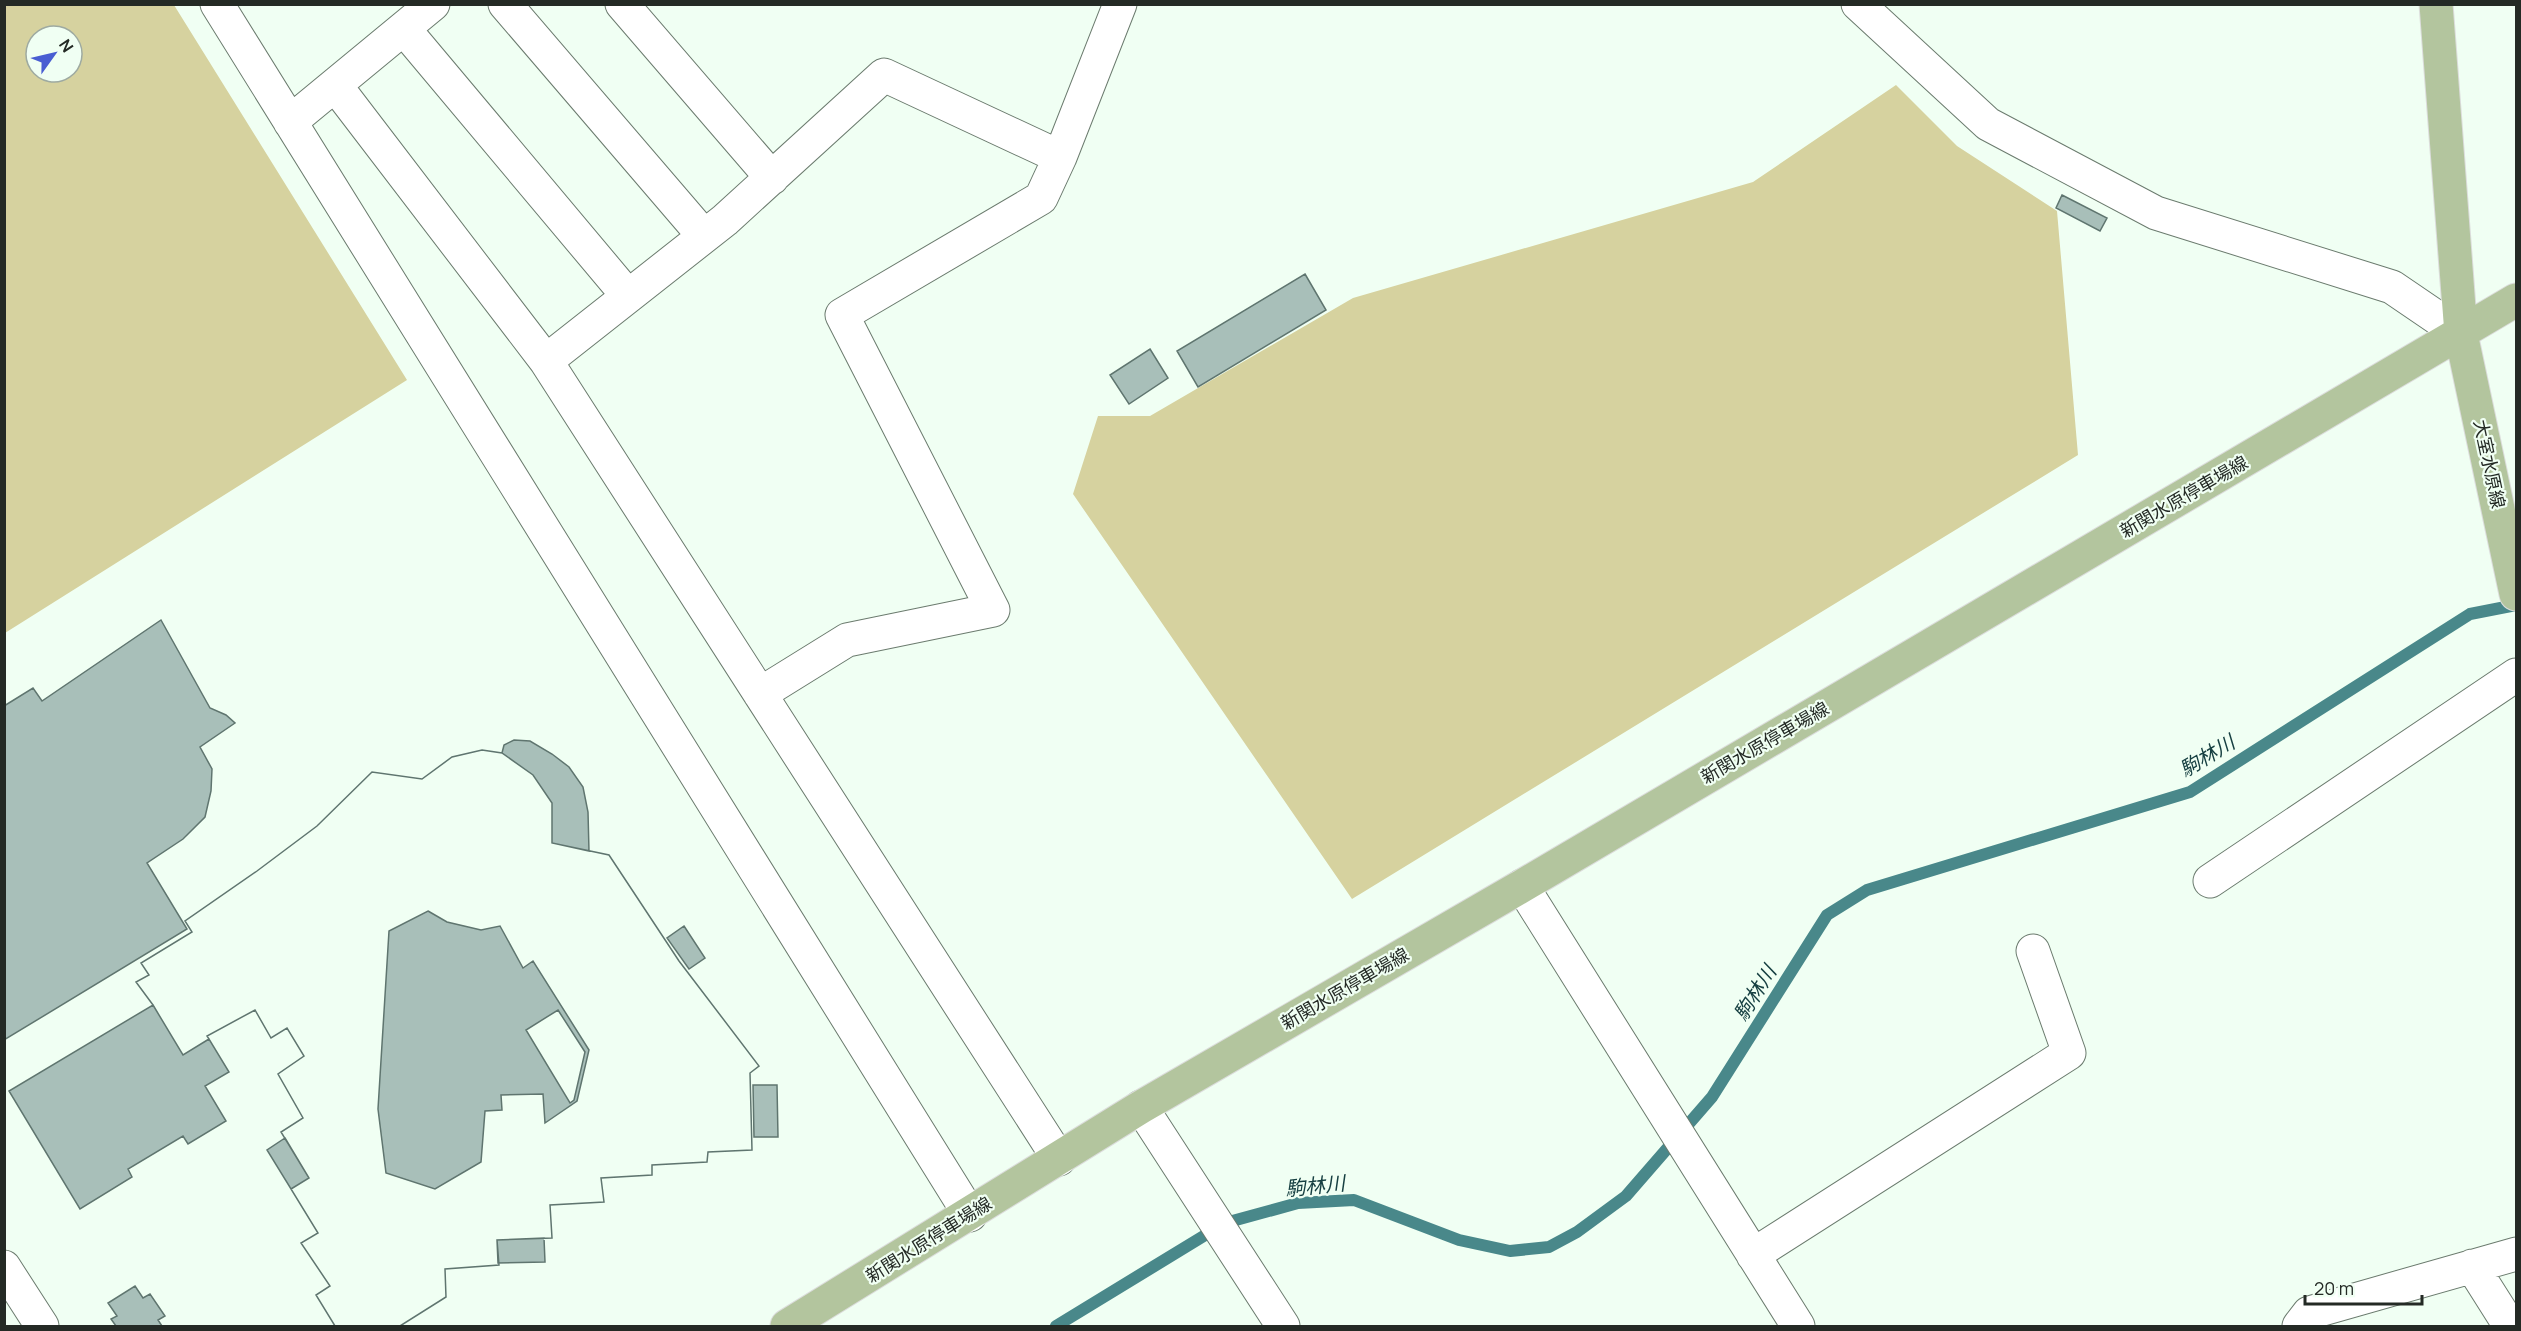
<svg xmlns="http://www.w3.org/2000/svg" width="2521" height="1331" font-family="Manrope,'Noto Sans JP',sans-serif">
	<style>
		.green { fill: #d6d29f; fill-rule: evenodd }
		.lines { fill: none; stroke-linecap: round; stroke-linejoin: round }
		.stream { stroke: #49888a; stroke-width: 12 }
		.building { fill: #a8bfb9; stroke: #5f756f; stroke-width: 1.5; fill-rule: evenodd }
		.minor-casing { stroke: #6b7b6e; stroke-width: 35 }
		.major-casing { stroke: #dcdddc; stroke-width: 35 }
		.minor { stroke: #fff; stroke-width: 33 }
		.major { stroke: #b3c59e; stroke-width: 33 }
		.labels { text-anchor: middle; stroke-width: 4.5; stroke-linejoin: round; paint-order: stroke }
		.street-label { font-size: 18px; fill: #242a25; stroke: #f0fff3 }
		.water-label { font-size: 20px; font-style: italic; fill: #174042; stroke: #f0fff3 }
	</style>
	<rect width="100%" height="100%" fill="#f0fff3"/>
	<!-- green -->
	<path class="green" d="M5 4 174 5 407 380 5 633ZM36 36H72V72H36Z
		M1896 85 1957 146 2057 211 2078 455 1352 899 1073 494 1098 416H1150L1353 298 1753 182Z"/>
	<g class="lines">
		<!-- stream -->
		<path class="stream" d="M1056 1326 1225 1223 1298 1203 1354 1200 1459 1240 1510 1251 1549 1247 1577 1232 1626 1196 1712 1097 1827 915 1867 890 2190 792 2470 614 2516 605"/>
	</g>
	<!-- building -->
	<path class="building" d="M2062 195 2107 218 2100 231 2056 208Z
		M1305 274 1326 310 1198 387 1177 351Z
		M1150 349 1168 378 1129 404 1110 375Z
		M161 620 210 708 226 715 235 723 200 747 212 769 211 791 205 817 183 839 147 863 187 929 4 1040V706L33 688 42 701Z
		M514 740 530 741 552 754 569 767 583 787 588 812 589 851 552 843V803L533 775 502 753 504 745Z
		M482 750 502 753 533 775 552 803V843L609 855 679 961 759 1066 750 1073 752 1150 708 1152 707 1162 652 1165V1175L601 1178 604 1202 550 1205 552 1238 497 1240 499 1265 445 1269 446 1297 400 1326H335L316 1295 330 1286 301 1243 318 1233 291 1189 309 1178 281 1132 303 1118 278 1074 304 1056 287 1028 271 1038 255 1010 207 1036 209 1039 183 1055 153 1005 136 982 149 975 141 963 192 932 185 921 257 871 317 826 372 772 422 779 452 757ZM428 911 447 922 481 930 500 926 523 968 533 961 589 1050 577 1101 545 1123 543 1094 501 1095 502 1110 485 1111 481 1162 435 1189 386 1173 378 1109 389 931Z
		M482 750 502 753 533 775 552 803V843L609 855 679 961 759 1066 750 1073 752 1150 708 1152 707 1162 652 1165V1175L601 1178 604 1202 550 1205 552 1238 497 1240 499 1265 445 1269 446 1297 400 1326H335L316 1295 330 1286 301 1243 318 1233 291 1189 309 1178 281 1132 303 1118 278 1074 304 1056 287 1028 271 1038 255 1010 207 1036 209 1039 183 1055 153 1005 136 982 149 975 141 963 192 932 185 921 257 871 317 826 372 772 422 779 452 757Z
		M684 926 705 958 689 969 667 938Z
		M153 1005 183 1055 209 1039 229 1072 205 1086 226 1121 188 1144 183 1136 128 1169 132 1177 80 1209 9 1091Z
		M558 1010 585 1052 574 1100 570 1103 526 1030Z
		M753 1085H777L778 1137H754Z
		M285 1138 309 1178 291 1189 267 1150Z
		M544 1238 545 1262 498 1263 497 1240Z
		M135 1286 143 1298 150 1294 165 1316 158 1320 162 1326H116L111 1319 117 1316 108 1303Z"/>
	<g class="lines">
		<!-- minor casing -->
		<g class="minor-casing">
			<path id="minor" d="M217 4 970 1215
				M505 4 704 236
				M622 4 772 178
				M1858 4 1988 124 2156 213 2392 287 2461 334
				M404 29 628 296
				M335 85 546 361 1059 1159
				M290 122 433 4
				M546 361 725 220 884 75 1060 157
				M760 694 847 640 993 610 842 315 1041 198 1060 157 1120 4
				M2210 881 2516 675
				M1522 886 1798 1326
				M1141 1107 1283 1326
				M1753 1255 2069 1053 2033 951
				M2472 1266 2510 1326
				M4 1267 42 1326
				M2299 1326 2309 1313 2516 1254"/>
		</g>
		<!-- major casing -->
		<g class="major-casing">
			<path id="major" d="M2436 4 2461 334 2516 594
				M787 1326 1141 1107 1522 886 2516 300"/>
		</g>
		<!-- minor -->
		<use href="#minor" class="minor"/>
		<!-- major -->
		<use href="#major" class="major"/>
	</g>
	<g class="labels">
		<!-- street labels -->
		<g class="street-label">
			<text transform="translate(2489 464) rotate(78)" y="6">大室水原線</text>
			<text transform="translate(2184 497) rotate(-30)" y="6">新関水原停車場線</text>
			<text transform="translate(1765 743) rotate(-30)" y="6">新関水原停車場線</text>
			<text transform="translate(1345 989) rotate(-30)" y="6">新関水原停車場線</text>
			<text transform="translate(929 1240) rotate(-32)" y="6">新関水原停車場線</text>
		</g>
		<!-- water labels -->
		<g class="water-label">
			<text transform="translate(2207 756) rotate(-31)" y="7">駒林川</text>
			<text transform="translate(1755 993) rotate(-58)" y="7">駒林川</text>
			<text transform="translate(1315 1186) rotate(-6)" y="7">駒林川</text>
		</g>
	</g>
	<!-- border -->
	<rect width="2521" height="1331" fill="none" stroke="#242a25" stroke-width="12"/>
	<!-- north arrow -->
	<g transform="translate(54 54) rotate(56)"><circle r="28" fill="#f0fff3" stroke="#9eaaa1" stroke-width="1.5"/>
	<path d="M0-4.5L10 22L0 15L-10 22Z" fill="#495ed2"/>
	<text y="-9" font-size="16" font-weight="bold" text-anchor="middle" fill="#242a25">N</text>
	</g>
	<!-- scale -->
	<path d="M2305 1295v9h117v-9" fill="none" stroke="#242a25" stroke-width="3"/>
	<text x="2314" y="1295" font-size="18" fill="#242a25" stroke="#f0fff3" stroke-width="4.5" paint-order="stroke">20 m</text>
</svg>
